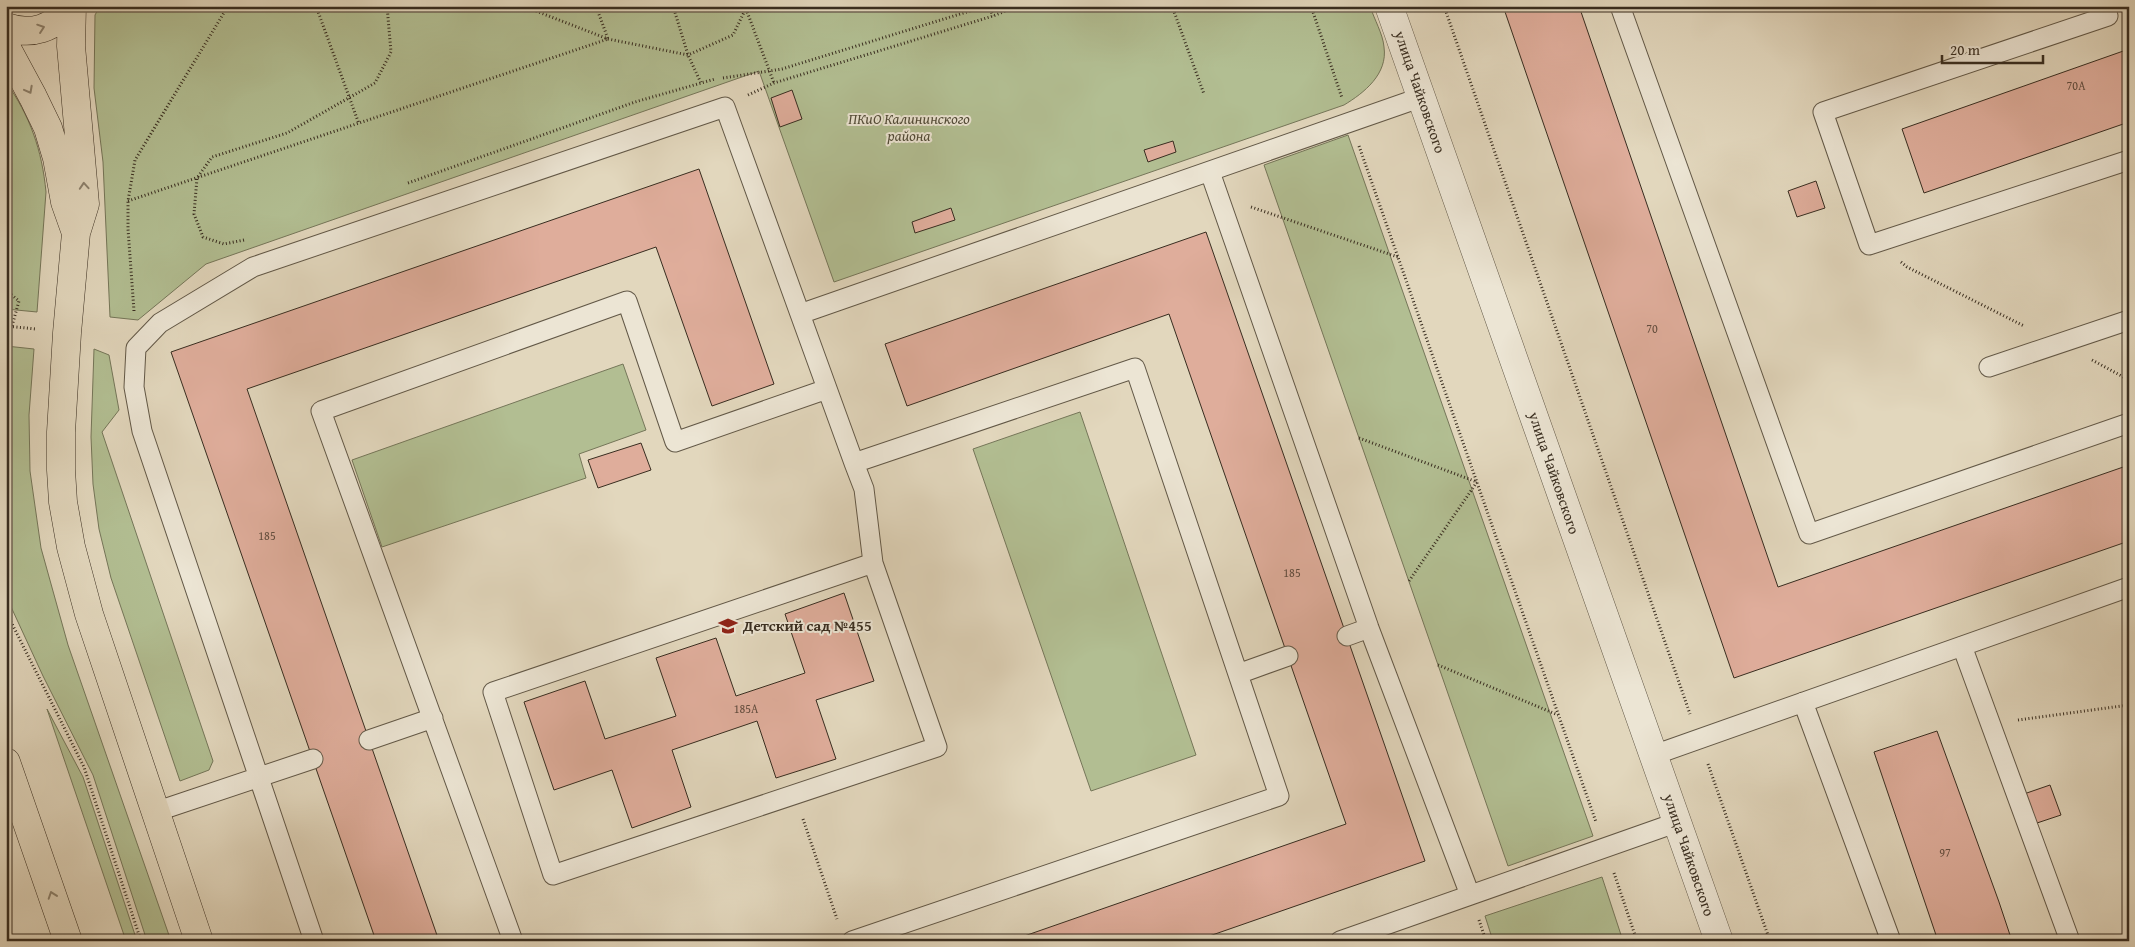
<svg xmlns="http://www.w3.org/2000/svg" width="2135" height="947" font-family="'Gentium Book Plus',serif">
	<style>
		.green { fill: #b2be92; stroke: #757659 }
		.building { fill: #dfad9b; stroke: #382d20 }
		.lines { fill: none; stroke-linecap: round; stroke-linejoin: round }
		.service-casing { stroke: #625847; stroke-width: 21 }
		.minor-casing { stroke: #625847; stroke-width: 29 }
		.primary-casing { stroke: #382d20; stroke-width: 29 }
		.path { stroke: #382d20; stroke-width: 3; stroke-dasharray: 1 2.5; stroke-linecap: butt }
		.service { stroke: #ece5d4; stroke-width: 19 }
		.minor { stroke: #ece5d4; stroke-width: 28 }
		.primary { stroke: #e2d7bd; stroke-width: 28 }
		.oneway { stroke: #8d826e }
		.labels { text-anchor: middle; stroke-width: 4; stroke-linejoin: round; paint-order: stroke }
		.number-label { font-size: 12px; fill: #624d3f }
		.street-label { font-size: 15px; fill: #382d20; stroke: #ece5d4 }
		.park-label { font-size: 15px; font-style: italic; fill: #504a37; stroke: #ece5d4 }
		.poi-label { font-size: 15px; font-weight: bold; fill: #382d20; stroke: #ece5d4; text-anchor: start }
	</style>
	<rect width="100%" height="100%" fill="#e2d7bd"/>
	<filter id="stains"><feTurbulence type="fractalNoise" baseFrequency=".004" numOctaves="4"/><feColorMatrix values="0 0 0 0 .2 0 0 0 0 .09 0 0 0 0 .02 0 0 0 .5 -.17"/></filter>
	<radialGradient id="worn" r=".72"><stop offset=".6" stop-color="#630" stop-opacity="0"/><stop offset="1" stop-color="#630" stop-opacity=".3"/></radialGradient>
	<!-- green -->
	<path class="green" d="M100 6H1370C1374 19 1383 34 1384 47 1388 74 1364 93 1344 105L834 282 759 71 206 264 138 320 110 317 103 162 94 88 95 15Z
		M6 82C30 116 42 150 46 192L37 312 6 309Z
		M1348 135 1593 836 1508 866 1264 165Z
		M6 346 34 349 29 415 30 471 41 548 68 645 171 941H147L93 775 43 676 6 596Z
		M94 349 109 355 119 410 102 432 213 761 209 770 180 781 111 578 99 529 93 484 91 437Z
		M623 364 646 430 579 454 586 478 382 547 352 460Z
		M1080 412 1196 755 1091 791 973 449Z
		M47 709 83 777 137 941H126Z
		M1602 877 1623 941H1493L1485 916Z"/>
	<!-- building -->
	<path class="building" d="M1503 6H1579L1778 587 2129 465V541L1734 678Z
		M2129 49V122L1924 193 1902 129Z
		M792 90 802 119 780 127 771 98Z
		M1173 141 1176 152 1148 162 1144 150Z
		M699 169 774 384 712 406 656 247 247 389 439 941H376L171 352Z
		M1816 181 1825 208 1797 217 1788 191Z
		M951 208 955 220 915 233 912 222Z
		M1206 232 1425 861 1195 941H1010L1346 824 1169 314 907 406 885 344Z
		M641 443 651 470 598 488 588 460Z
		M844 593 874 681 816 700 836 759 776 778 757 721 672 750 691 807 632 828 612 770 554 790 524 702 585 681 605 739 676 716 656 658 716 638 736 696 805 673 785 614Z
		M1937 731 1999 902 2012 941H1938L1874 752Z
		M2050 785 2061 815 2031 825 2021 795Z"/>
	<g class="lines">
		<!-- service casing -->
		<g class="service-casing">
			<path id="service" d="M1620 6 1809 534 2129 423
				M2105 6 2108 16 1823 112 1869 245 2129 160
				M1210 172 1369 628 1470 895
				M800 314 854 463 1135 368 1279 796 852 941
				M1989 367 2129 320
				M854 463 864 489 873 563 937 747 553 875 493 692 873 563
				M1347 636 1369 628
				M1962 646 2070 941
				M1238 674 1288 656
				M1803 702 1891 941
				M369 740 433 718
				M1654 755 2129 587
				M155 812 313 759
				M314 941 142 431 134 387 136 348 160 323 253 267 725 107 800 314 1422 97
				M513 941 321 411 627 301 675 442 827 389
				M1340 941 1678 822"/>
		</g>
		<!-- minor casing -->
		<g class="minor-casing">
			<path id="minor" d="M1389 6 1719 941"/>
		</g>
		<!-- primary casing -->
		<g class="primary-casing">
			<path id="primary" d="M72 6 71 46 85 204 76 233 67 333 61 432V470L63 502 71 547 89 614 199 941
				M6 27C31 36 55 29 69 6
				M6 47 33 97 48 128 57 158 65 202 76 233
				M6 762 68 941"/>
		</g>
		<!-- path -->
		<path class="path" d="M316 6 359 124
			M523 6 608 39 688 55 733 35 747 6
			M673 6 688 55 701 83
			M989 6 993 16
			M1172 6 1204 94
			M1311 6 1342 98
			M1444 6 1690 714
			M746 9 774 83
			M723 78 782 69 986 6
			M748 95 774 83 993 16 1018 6
			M1359 146 1596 822
			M408 183 635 102 715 79
			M128 201 608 39 596 6
			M1251 207 1398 257
			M244 240 224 244 203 237 194 214 197 178 212 157 287 133 375 83 391 52 387 6
			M1901 262 1907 267 2024 326
			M6 290 19 301 12 326
			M134 311 128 229V201L135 160 228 6
			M6 326 36 329
			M2092 360 2129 380
			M1359 438 1477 482 1409 581
			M6 612 84 767 141 941
			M1438 665 1558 715
			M2018 720 2129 705
			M1708 764 1770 941
			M803 819 837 919
			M1614 873 1637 941
			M1479 920 1486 941"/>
		<!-- service -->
		<use href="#service" class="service"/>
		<!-- minor -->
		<use href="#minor" class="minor"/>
		<!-- primary -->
		<use href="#primary" class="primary"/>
	</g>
	<!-- one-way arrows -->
	<defs><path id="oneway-chevron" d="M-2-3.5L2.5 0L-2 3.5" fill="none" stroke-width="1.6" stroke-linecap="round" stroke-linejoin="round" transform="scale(1.25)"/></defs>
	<g class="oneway">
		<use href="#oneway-chevron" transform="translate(41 28) rotate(-19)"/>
		<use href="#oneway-chevron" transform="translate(29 90) rotate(62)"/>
		<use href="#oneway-chevron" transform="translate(84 186) rotate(-94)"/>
		<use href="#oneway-chevron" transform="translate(52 895) rotate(-109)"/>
	</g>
	<!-- icons -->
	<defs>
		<g id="school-bare" transform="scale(1.5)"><path d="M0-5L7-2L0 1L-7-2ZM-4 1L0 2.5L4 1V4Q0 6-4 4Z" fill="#8f2418" stroke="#ece5d4" stroke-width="2.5" paint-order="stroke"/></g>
	</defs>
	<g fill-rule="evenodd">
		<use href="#school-bare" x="728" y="626"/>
	</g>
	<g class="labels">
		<!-- number labels -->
		<g class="number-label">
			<text x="2076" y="90">70А</text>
			<text x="1652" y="333">70</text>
			<text x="267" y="540">185</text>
			<text x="1292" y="577">185</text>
			<text x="746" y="713">185А</text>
			<text x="1945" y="857">97</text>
		</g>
		<!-- street labels -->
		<g class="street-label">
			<text transform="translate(1420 92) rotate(71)" y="5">улица Чайковского</text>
			<text transform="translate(1554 473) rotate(71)" y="5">улица Чайковского</text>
			<text transform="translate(1689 855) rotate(71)" y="5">улица Чайковского</text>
		</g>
		<!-- park labels -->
		<g class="park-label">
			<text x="909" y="124">ПКиО Калининского<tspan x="909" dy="17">района</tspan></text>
		</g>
		<!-- poi labels -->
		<g class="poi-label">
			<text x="743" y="631">Детский сад №455</text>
		</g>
	</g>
	<!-- margin -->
	<rect width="2135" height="947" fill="none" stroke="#e2d7bd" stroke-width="25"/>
	<rect x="8" y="8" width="2120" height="932" fill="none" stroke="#382d20" stroke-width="2.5"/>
	<rect x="12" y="12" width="2110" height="922" fill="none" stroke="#382d20"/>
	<!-- scale -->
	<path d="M1942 55v8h101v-8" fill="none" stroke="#382d20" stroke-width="2.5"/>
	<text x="1950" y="55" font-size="15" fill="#382d20" stroke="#ece5d4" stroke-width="4" paint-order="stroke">20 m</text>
	<rect width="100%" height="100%" filter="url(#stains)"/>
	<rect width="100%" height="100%" fill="url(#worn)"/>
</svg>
